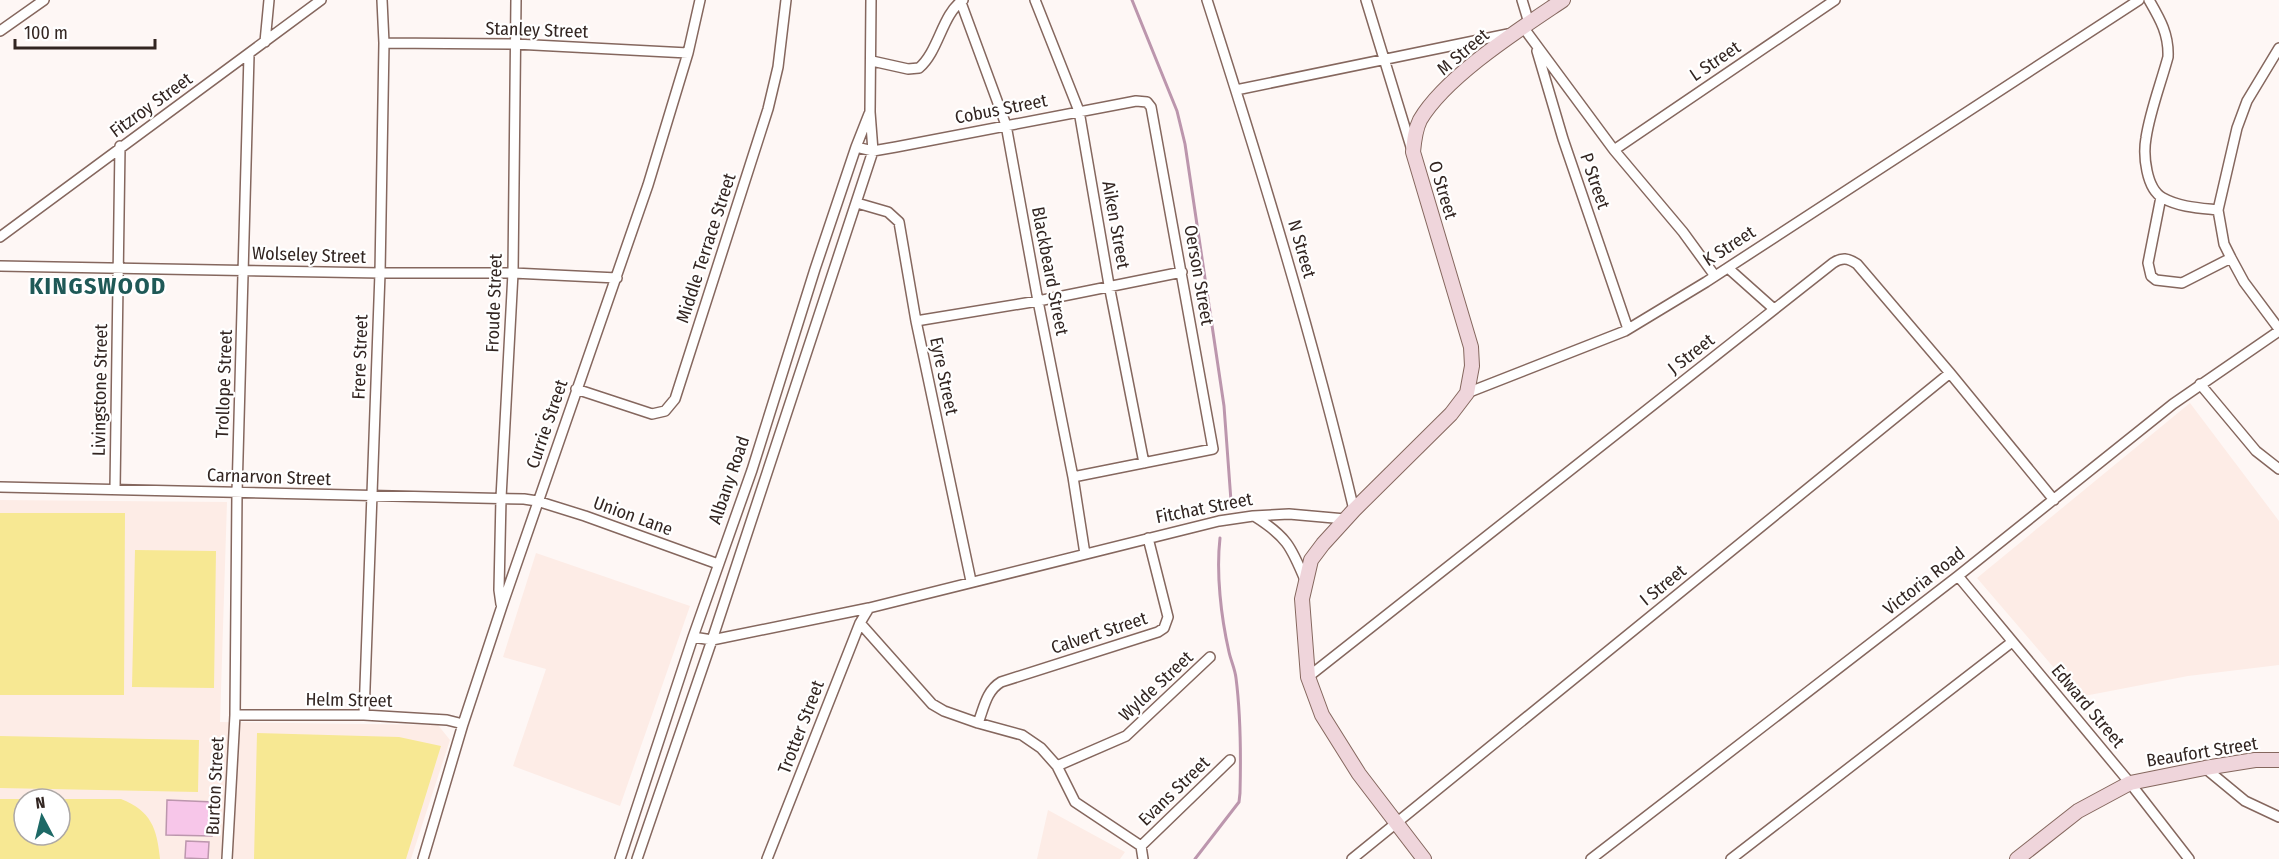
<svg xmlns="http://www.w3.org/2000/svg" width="2279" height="859" font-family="'Fira Sans Condensed',sans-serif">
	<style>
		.built { fill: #fdece6; fill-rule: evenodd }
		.green { fill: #f7e893; fill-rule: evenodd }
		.water { fill: #f7c6e9; stroke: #bc96ad; stroke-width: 1.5 }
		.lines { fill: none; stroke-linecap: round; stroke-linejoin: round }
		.stream { stroke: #bc96ad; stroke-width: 3 }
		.street-casing { stroke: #85675e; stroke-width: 12 }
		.secondary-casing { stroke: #85675e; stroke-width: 16 }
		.street { stroke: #fff; stroke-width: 9 }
		.secondary { stroke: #efd5db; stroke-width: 14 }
		.labels { text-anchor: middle; stroke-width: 4.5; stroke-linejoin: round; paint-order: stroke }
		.street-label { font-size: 18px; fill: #322521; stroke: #fff }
		.district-label { font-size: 24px; font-weight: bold; letter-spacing: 1.5px; fill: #1f5957; stroke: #fff }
	</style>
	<rect width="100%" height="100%" fill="#fef7f5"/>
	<!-- built -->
	<path class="built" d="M2190 403 2279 521V665L2188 676 2079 697 1977 578Z
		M0 500 227 502 220 722 438 725 450 740 411 859H0ZM24 799H60V835H24Z
		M536 553 690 606 620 806 513 766 546 669 503 657Z
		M1048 810 1125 852 1120 859H1037Z"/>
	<!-- green -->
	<path class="green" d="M0 513H125L124 695H0Z
		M135 550 216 551 214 688 132 687Z
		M257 733 399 737 441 746 406 859H254Z
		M0 736 199 740 198 792 0 788Z
		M0 799H121C151 811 157 828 160 859H0ZM24 799H60V835H24Z"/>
	<!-- water -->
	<path class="water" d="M167 800 213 802 212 836 166 835Z
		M186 841 209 842 208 859 185 858Z"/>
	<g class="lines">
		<!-- stream -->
		<path class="stream" d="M1132 0 1177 111 1185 144 1224 406 1231 501
			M1195 859 1239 802 1240 793C1241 754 1241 717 1236 678 1235 669 1231 661 1229 652 1221 617 1216 573 1220 538"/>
		<!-- street casing -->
		<g class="street-casing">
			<path id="street" d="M960 0 1006 125 1038 301 1073 477 1085 554
				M1035 0 1079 111 1109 285 1144 463
				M1207 0C1261 168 1313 337 1354 510
				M1366 0 1411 147
				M1522 0 1529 23
				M2149 0C2160 19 2169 34 2168 57 2161 83 2150 111 2146 138 2143 155 2146 189 2163 198 2179 207 2199 208 2218 210
				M1523 27 1614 150 1683 232 1715 276
				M0 31 44 0
				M265 42 269 0
				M384 43 515 44 688 53
				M2279 48 2247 101 2237 128 2218 210 2224 244 2231 258 2244 282 2279 329
				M1537 51 1563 139 1628 329
				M872 61 908 69 919 68C939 51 942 14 963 0
				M1236 90 1508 34
				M856 147 873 151 896 147 1136 101 1147 102 1151 107 1213 449 1073 477
				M1614 150 1835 0
				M2161 197 2148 263 2151 276 2156 280 2182 283 2231 258
				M857 203 888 212 899 222 916 321 971 581
				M0 237 321 0
				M0 266 380 273H513L617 278
				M1728 268 1774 309
				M916 321 1038 301 1182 272
				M2200 384 2256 451 2279 469
				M576 389 652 414 665 411 675 399 768 109 778 67 786 0
				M1467 393 1625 331 1706 282 2139 0
				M0 487 524 499 537 501 585 516 718 564
				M115 489 120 146
				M1254 516C1286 536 1291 546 1305 580
				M1958 576 2130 783 2189 859
				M501 604 499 590 501 498 513 273 516 0
				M860 623 932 704 944 711 978 723 1022 735 1041 748 1057 766 1075 802 1141 846 1143 859
				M693 637 712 640 869 608 1219 521 1253 516 1289 514 1345 519
				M1308 677 1833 263C1842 257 1848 258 1857 264L1950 373 2054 500
				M235 715H364L447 720 463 724
				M364 715 380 273 384 43 382 0
				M978 723C984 708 986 691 1001 682L1158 632 1164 628 1168 617 1148 538
				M1057 766 1126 736 1210 657
				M2205 768 2245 801 2279 817
				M1141 846 1230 760
				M227 859 235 715 237 493 249 55
				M423 859 463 724 502 606 648 185 688 53 700 0
				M620 859 693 637 752 470 815 269 856 147 869 114
				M637 859 712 640 873 151 870 112 871 0
				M767 859 860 623 869 608
				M1352 859 1950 373
				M1591 859 1958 576 2173 404 2279 331
				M1731 859 2012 642"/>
		</g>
		<!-- secondary casing -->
		<g class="secondary-casing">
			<path id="secondary" d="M1424 859 1359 774 1322 715 1308 677 1302 599 1311 560 1323 544 1354 510 1451 414 1467 393 1472 366 1471 347 1413 152C1414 141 1415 130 1420 120 1446 76 1520 29 1563 0
				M2017 859 2078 811 2130 783 2205 768 2255 760H2279"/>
		</g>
		<!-- street -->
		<use href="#street" class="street"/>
		<!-- secondary -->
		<use href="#secondary" class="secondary"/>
	</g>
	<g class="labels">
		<!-- street labels -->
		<g class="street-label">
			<text transform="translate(537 30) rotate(2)" y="6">Stanley Street</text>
			<text transform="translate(1463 52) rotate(-40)" y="6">M Street</text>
			<text transform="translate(1715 61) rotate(-34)" y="6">L Street</text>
			<text transform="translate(151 105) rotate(-36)" y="6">Fitzroy Street</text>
			<text transform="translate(1001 109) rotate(-11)" y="6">Cobus Street</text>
			<text transform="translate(1595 181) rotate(71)" y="6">P Street</text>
			<text transform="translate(1443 190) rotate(73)" y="6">O Street</text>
			<text transform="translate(1116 225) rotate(80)" y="6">Aiken Street</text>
			<text transform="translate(1729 246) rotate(-33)" y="6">K Street</text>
			<text transform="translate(706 248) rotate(-72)" y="6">Middle Terrace Street</text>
			<text transform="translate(1302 249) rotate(74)" y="6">N Street</text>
			<text transform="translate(309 255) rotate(2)" y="6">Wolseley Street</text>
			<text transform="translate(1050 271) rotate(79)" y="6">Blackbeard Street</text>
			<text transform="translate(1199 275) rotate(80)" y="6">Oerson Street</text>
			<text transform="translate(494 303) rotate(-88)" y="6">Froude Street</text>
			<text transform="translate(1691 354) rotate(-38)" y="6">J Street</text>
			<text transform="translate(360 357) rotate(-88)" y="6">Frere Street</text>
			<text transform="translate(944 376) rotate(78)" y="6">Eyre Street</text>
			<text transform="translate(224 384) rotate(-88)" y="6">Trollope Street</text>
			<text transform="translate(100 390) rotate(-89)" y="6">Livingstone Street</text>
			<text transform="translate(547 424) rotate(-71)" y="6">Currie Street</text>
			<text transform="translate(269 477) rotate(2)" y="6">Carnarvon Street</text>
			<text transform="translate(729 480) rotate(-71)" y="6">Albany Road</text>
			<text transform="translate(1204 508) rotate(-11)" y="6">Fitchat Street</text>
			<text transform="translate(633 516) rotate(20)" y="6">Union Lane</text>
			<text transform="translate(1924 581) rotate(-38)" y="6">Victoria Road</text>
			<text transform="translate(1663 585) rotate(-39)" y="6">I Street</text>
			<text transform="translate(1099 633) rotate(-18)" y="6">Calvert Street</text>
			<text transform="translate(1156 686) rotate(-43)" y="6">Wylde Street</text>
			<text transform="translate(349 700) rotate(1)" y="6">Helm Street</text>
			<text transform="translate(2088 706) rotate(50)" y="6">Edward Street</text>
			<text transform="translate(801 727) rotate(-69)" y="6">Trotter Street</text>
			<text transform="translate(2202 752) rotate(-9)" y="6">Beaufort Street</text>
			<text transform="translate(215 786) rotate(-87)" y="6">Burton Street</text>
			<text transform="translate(1174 791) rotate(-44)" y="6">Evans Street</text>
		</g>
		<!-- district labels -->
		<g class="district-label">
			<text x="98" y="294">KINGSWOOD</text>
		</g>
	</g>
	<!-- north arrow -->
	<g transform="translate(42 817) rotate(353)"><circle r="28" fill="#ffffff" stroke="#ada8a6" stroke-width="1.5"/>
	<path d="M0-4.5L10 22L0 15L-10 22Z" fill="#1d6966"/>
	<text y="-9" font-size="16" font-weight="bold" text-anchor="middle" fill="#322521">N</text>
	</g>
	<!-- scale -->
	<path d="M15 39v9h140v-9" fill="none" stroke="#322521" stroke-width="3"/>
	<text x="24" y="39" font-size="18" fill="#322521" stroke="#ffffff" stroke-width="4.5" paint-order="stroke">100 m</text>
</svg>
